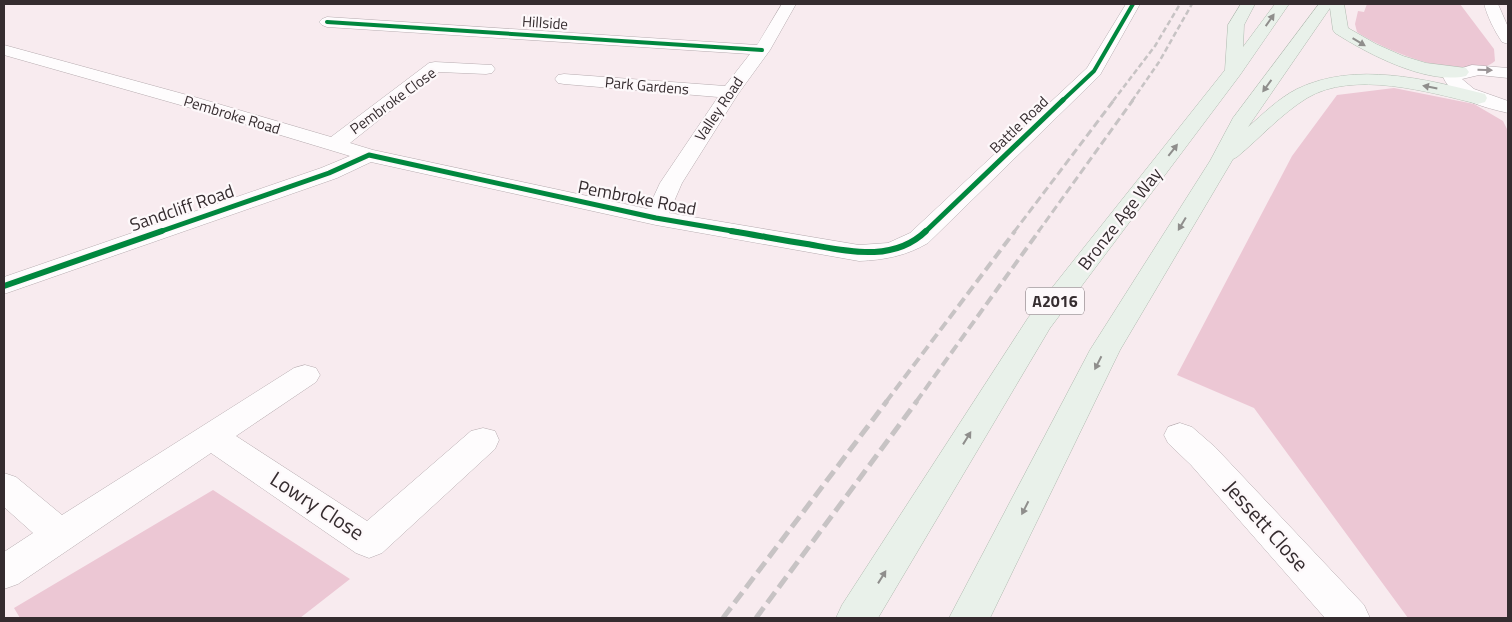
<svg xmlns="http://www.w3.org/2000/svg" width="1512" height="622" font-family="'Titillium Web',sans-serif">
	<style>
		.green { fill: #ecc7d4 }
		.lines { fill: none; stroke-linecap: round; stroke-linejoin: round }
		.street-casing { stroke: #b7acb0; stroke-width: 1 }
		.secondary-casing { stroke: #b7acb0; stroke-width: 1 }
		.primary-casing { stroke: #afbaaf; stroke-width: 1 }
		.street { fill: #fefcfd; fill-rule: evenodd }
		.secondary { fill: #fefcfd; fill-rule: evenodd }
		.primary { fill: #e9f1ea; fill-rule: evenodd }
		.rail-far3 { stroke: #c7c3c4; stroke-width: 2.5; stroke-dasharray: 5.5 3; stroke-linecap: butt }
		.rail-far2 { stroke: #c7c3c4; stroke-width: 3; stroke-dasharray: 8 4; stroke-linecap: butt }
		.rail-far1 { stroke: #c7c3c4; stroke-width: 4; stroke-dasharray: 10 5; stroke-linecap: butt }
		.rail { stroke: #c7c3c4; stroke-width: 5; stroke-dasharray: 13 6; stroke-linecap: butt }
		.cycleway-far2-casing { stroke: #fdf8fa; stroke-width: 5.5 }
		.cycleway-far1-casing { stroke: #fdf8fa; stroke-width: 8 }
		.cycleway-casing { stroke: #fdf8fa; stroke-width: 9 }
		.cycleway-far2 { stroke: #00873e; stroke-width: 4 }
		.cycleway-far1 { stroke: #00873e; stroke-width: 5 }
		.cycleway { stroke: #00873e; stroke-width: 6 }
		.oneway { fill: #8f8e8c }
		.oneway2 { fill: #9a9496 }
		.labels { text-anchor: middle; stroke-width: 4.5; stroke-linejoin: round; paint-order: stroke }
		.far-street-label { font-size: 15px; fill: #352c2f; stroke: #fdf8fa }
		.shield { fill: #fdf8fa; stroke: #71696c; stroke-width: 1 }
		.shield-label { font-size: 16px; font-weight: bold; fill: #352c2f }
		.street-label { font-size: 18px; fill: #352c2f; stroke: #fdf8fa }
		.near-street-label { font-size: 21px; fill: #352c2f; stroke: #fdf8fa }
	</style>
	<rect width="100%" height="100%" fill="#f8ebef"/>
	<!-- green -->
	<path class="green" d="M1367 4H1460L1494 49 1495 61C1468 85 1383 50 1357 32L1355 24 1358 11 1364 12Z
		M1394 88 1474 104 1503 121 1508 131V618H1408L1254 408 1177 375 1292 156 1337 95Z
		M213 490 350 579 300 618H20L14 608Z"/>
	<g class="lines">
		<!-- street casing -->
		<g class="street-casing">
			<path id="street" d="M782 4H796L770 50 738 94 682 183 669 213 859 245 888 243 910 233 1087 68 1126 4H1140L1100 75 928 243C906 256 884 260 859 261L656 225 371 162 337 178 4 294V277L321 168 350 156 184 106 4 55V45L198 98 331 137 429 63 435 62 492 65 495 69 492 73 486 74 439 72 350 143 373 150 648 209 660 183 718 97 564 84 558 83 555 79 558 75 564 74 725 86 750 54 327 27 322 25 319 22 322 19 327 17 757 45Z
				M305 365 316 368 320 375 316 382 236 436 367 521 471 431 483 428 495 431 499 440 495 449 382 553 369 558 356 553 211 453 18 584 4 589V552L33 533 4 507V473L16 477 62 515 294 368Z
				M1180 423 1192 427 1215 447 1364 605 1370 618H1325L1191 465 1168 443 1164 435 1168 427Z"/>
		</g>
		<!-- secondary casing -->
		<g class="secondary-casing">
			<path id="secondary" d="M1484 4H1498L1508 27V44L1502 42C1494 30 1488 18 1484 4Z
				M1472 65 1508 68V78L1479 75 1462 79 1474 89 1508 101V113C1484 107 1454 101 1443 77L1446 73Z"/>
		</g>
		<!-- primary casing -->
		<g class="primary-casing">
			<path id="primary" d="M1241 4H1255L1244 25 1243 47 1275 4H1289L1240 75 1050 328 878 618H836L842 605 1028 318 1225 70 1228 25Z
				M1319 4H1344L1348 28 1376 44 1403 56 1426 63 1466 68 1469 72 1466 76C1427 85 1368 54 1335 33L1333 30 1330 8 1248 127C1263 114 1279 98 1297 89 1355 61 1425 79 1485 94L1487 98 1485 102 1478 104C1429 92 1353 70 1307 98 1281 114 1260 138 1237 157L1233 159 1120 350 990 618H949L1090 350 1210 161 1233 118Z"/>
		</g>
		<!-- street -->
		<use href="#street" class="street"/>
		<!-- secondary -->
		<use href="#secondary" class="secondary"/>
		<!-- primary -->
		<use href="#primary" class="primary"/>
		<!-- rail-far3 -->
		<path class="rail-far3" d="M1113 101 1155 46 1180 4
			M1132 101 1159 62 1192 4"/>
		<!-- rail-far2 -->
		<path class="rail-far2" d="M1014 232 1114 100
			M1038 232 1133 100"/>
		<!-- rail-far1 -->
		<path class="rail-far1" d="M886 402 1015 231
			M916 402 1039 231"/>
		<!-- rail -->
		<path class="rail" d="M723 618 887 401
			M756 618 917 401"/>
		<!-- cycleway-far2 casing -->
		<g class="cycleway-far2-casing">
			<path id="cycleway-far2" d="M327 22 762 50
				M1062 101 1094 71 1133 4"/>
		</g>
		<!-- cycleway-far1 casing -->
		<g class="cycleway-far1-casing">
			<path id="cycleway-far1" d="M159 232 329 173 369 155 656 218 738 232
				M925 232 1063 100"/>
		</g>
		<!-- cycleway casing -->
		<g class="cycleway-casing">
			<path id="cycleway" d="M731 231C756 235 781 240 807 244 847 251 893 263 926 231
				M4 286 162 231"/>
		</g>
		<!-- cycleway-far2 -->
		<use href="#cycleway-far2" class="cycleway-far2"/>
		<!-- cycleway-far1 -->
		<use href="#cycleway-far1" class="cycleway-far1"/>
		<!-- cycleway -->
		<use href="#cycleway" class="cycleway"/>
	</g>
	<!-- one-way arrows -->
	<defs><path id="oneway-solid" d="M-6-.8H1V-3.2L6.5 0L1 3.2V.8H-6Z" transform="scale(1.25)"/></defs>
	<g class="oneway">
		<use href="#oneway-solid" transform="translate(1270 20) rotate(-55)"/>
		<use href="#oneway-solid" transform="translate(1359 42) rotate(31)"/>
		<use href="#oneway-solid" transform="translate(1267 86) rotate(126)"/>
		<use href="#oneway-solid" transform="translate(1430 87) rotate(-169)"/>
		<use href="#oneway-solid" transform="translate(1173 150) rotate(-52)"/>
		<use href="#oneway-solid" transform="translate(1182 224) rotate(121)"/>
		<use href="#oneway-solid" transform="translate(1098 363) rotate(117)"/>
		<use href="#oneway-solid" transform="translate(967 438) rotate(-58)"/>
		<use href="#oneway-solid" transform="translate(1025 508) rotate(117)"/>
		<use href="#oneway-solid" transform="translate(882 577) rotate(-58)"/>
	</g>
	<use class="oneway2" href="#oneway-solid" transform="translate(1485 70) rotate(2)"/>
	<g class="labels">
		<!-- far-street labels -->
		<g class="far-street-label">
			<text transform="translate(545 23) rotate(4)" y="5">Hillside</text>
			<text transform="translate(647 86) rotate(5)" y="5">Park Gardens</text>
			<text transform="translate(393 101) rotate(-36)" y="5">Pembroke Close</text>
			<text transform="translate(719 109) rotate(-56)" y="5">Valley Road</text>
			<text transform="translate(232 115) rotate(17)" y="5">Pembroke Road</text>
			<text transform="translate(1019 125) rotate(-44)" y="5">Battle Road</text>
		</g>
		<!-- shield labels -->
		<rect class="shield" x="1026" y="287.5" width="58" height="27" rx="4"/>
		<g class="shield-label">
			<text x="1055" y="307">A2016</text>
		</g>
		<!-- street labels -->
		<g class="street-label">
			<text transform="translate(637 198) rotate(11)" y="6">Pembroke Road</text>
			<text transform="translate(182 208) rotate(-19)" y="6">Sandcliff Road</text>
			<text transform="translate(1120 219) rotate(-52)" y="6">Bronze Age Way</text>
		</g>
		<!-- near-street labels -->
		<g class="near-street-label">
			<text transform="translate(317 506) rotate(33)" y="7">Lowry Close</text>
			<text transform="translate(1266 526) rotate(48)" y="7">Jessett Close</text>
		</g>
	</g>
	<!-- border -->
	<rect width="1512" height="622" fill="none" stroke="#352c2f" stroke-width="10"/>
</svg>
